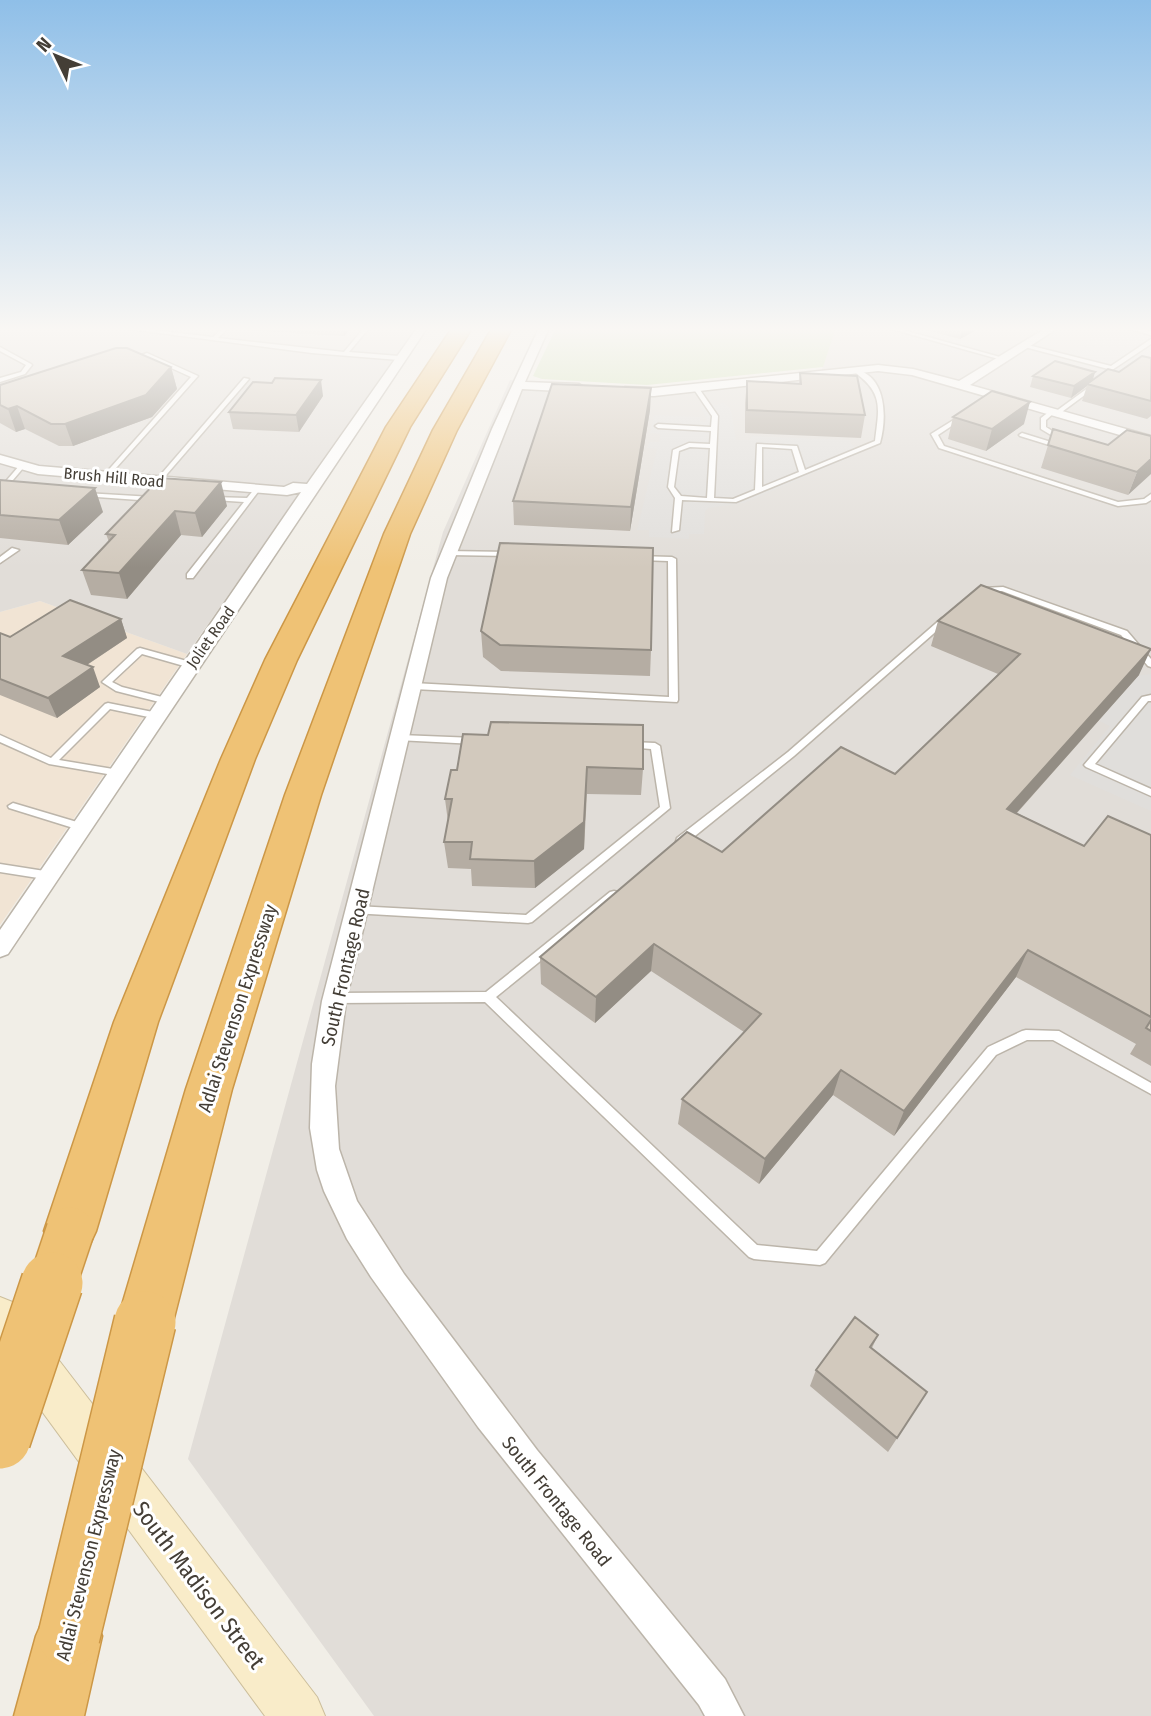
<svg xmlns="http://www.w3.org/2000/svg" width="1151" height="1716" font-family="'Fira Sans Condensed',sans-serif">
	<style>
		.commercial { fill: #f1e4d4 }
		.industrial { fill: #e1ddd8 }
		.green { fill: #cee2b3 }
		.parking { fill: #e0dedb }
		.lines { fill: none; stroke-linecap: round; stroke-linejoin: round }
		.lane-casing { stroke: #bcb5aa; stroke-width: 3 }
		.street-casing { stroke: #bcb5aa; stroke-width: 3 }
		.secondary-casing { stroke: #ccbe9b; stroke-width: 2 }
		.highway-casing { stroke: #cc9746; stroke-width: 3 }
		.lane { fill: #fff; fill-rule: evenodd }
		.street { fill: #fff; fill-rule: evenodd }
		.secondary { fill: #f9ecc9; fill-rule: evenodd }
		.highway { fill: #efc275; fill-rule: evenodd }
		.highway-bridge-far1-casing { stroke: #cc9746; stroke-width: 50; stroke-linecap: butt }
		.highway-bridge-casing { stroke: #cc9746; stroke-width: 64; stroke-linecap: butt }
		.highway-bridge-far1 { stroke: #efc275; stroke-width: 47 }
		.highway-bridge { stroke: #efc275; stroke-width: 61 }
		.wall { fill: #b5ada3 }
		.shaded-wall { fill: #938d84 }
		.building { fill: #d2c9bd; stroke: #938d84; stroke-width: 2 }
		.labels { text-anchor: middle; stroke-width: 6; stroke-linejoin: round; paint-order: stroke }
		.far-street-label { font-size: 16px; fill: #443e36; stroke: #fff }
		.street-label { font-size: 19px; fill: #443e36; stroke: #fff }
		.near-street-label { font-size: 23px; fill: #443e36; stroke: #fff }
	</style>
	<rect width="100%" height="100%" fill="#f1eee7"/>
	<!-- commercial -->
	<path class="commercial" d="M40 601 187 654 0 925V612Z"/>
	<!-- industrial -->
	<path class="industrial" d="M0 328H422L393 360 187 654 40 601 0 612Z
		M836 328H1151V1716H374L188 1459 443 532 510 380 658 389 821 372Z"/>
	<!-- green -->
	<path class="green" d="M556 328H836L823 367 647 385 542 379 533 376Z"/>
	<!-- parking -->
	<path class="parking" d="M878 328H914L972 343 956 353 879 332Z
		M1103 328H1121L1151 336V352L1124 373 1061 357Z
		M724 403 731 410 736 440H750L752 436 850 440 851 444 861 453 744 503 708 508 705 511 704 534H689V539L649 537V530H637L657 449 647 448 649 442H659L661 434 650 433 654 415 700 417V421L705 422 707 419 701 407Z
		M1151 674V811L1070 775 1110 726 1098 720 1137 676Z"/>
	<g class="lines">
		<!-- lane casing -->
		<g class="lane-casing">
			<path id="lane" d="M121 328H135L213 337 223 328H228L218 338 344 352 364 328H369L349 352 399 356 402 358 399 360 312 353Z
				M888 328H896L1007 359 1002 360Z
				M1125 328H1134L1151 331V335Z
				M1151 339V344L1112 370 1021 346 1024 344 1111 366Z
				M0 347 31 364 32 365 25 374 0 382V378L21 372 26 365 0 351Z
				M147 353 198 376 108 477H104V475L191 377 147 357 131 362 128 360Z
				M853 369C887 374 887 418 880 443L736 502 682 500 679 530 672 532 675 498 668 487 673 450 689 443 710 444 711 431 658 428 655 426 658 424 711 427 712 416 693 388 694 387H698L718 416 714 498 733 499 755 490 757 444 797 446 805 470 875 441C879 407 884 393 853 371ZM690 447 710 448 707 498 681 496 674 487 679 451ZM762 447 792 449 799 472 762 487Z
				M244 378 249 379 161 481H157V479Z
				M1092 385 1097 386 1059 414 1054 413 1046 420V427L1065 439V441H1061L1041 429V418L1050 411 1055 412Z
				M960 416 965 417 938 435 944 446 1118 502 1144 499 1151 494V500L1146 503 1118 506 939 448 931 434Z
				M1022 433 1064 446 1065 447 1062 449 1020 436 1019 435Z
				M19 466 24 467 7 487 9 489 8 490 1 489V487Z
				M256 487 261 488 193 578H187V574L244 502 214 500 211 498 212 497 247 498Z
				M85 493 153 497 157 499 153 501 83 496 82 495Z
				M12 548 19 550 0 563V557Z
				M446 551 512 552 516 554 512 556 449 555 445 553Z
				M637 556 672 557 676 559 678 700 677 702 413 689 409 686 413 683 669 697 668 561 640 560 636 558Z
				M1003 587 1127 631 1151 659V667L1148 666 1121 635 1002 591 982 592 978 590 982 588Z
				M942 618H945L949 620 794 756 685 844H677L676 841 677 838 788 752Z
				M140 648 194 663 195 665 191 668 142 654 112 682 122 687 170 699 171 701 170 703 167 704 116 691 102 682 137 649Z
				M1151 695V701H1148L1095 764 1151 789V796L1086 767 1084 765 1142 697Z
				M108 703 158 713 163 716 158 719 110 709 59 760 119 770 122 771 124 773 122 775 119 776 49 764 0 742V735L51 758 105 704Z
				M400 735 475 738 480 741 475 744 397 740 395 738 397 736Z
				M631 742 655 743 660 746 670 808 532 922 528 923 352 913 350 910 352 907 356 906 526 915 660 807 651 749 628 747 626 745Z
				M13 803 87 825 88 827 83 831 9 808 8 806Z
				M0 864 51 872 56 876 51 880 0 872Z
				M614 891 618 892 619 895 618 898 496 997 757 1245 817 1251 988 1047 1022 1031 1026 1030 1059 1031 1151 1083V1094L1053 1040H1027L996 1055 825 1263 820 1265 754 1259 749 1257 485 1002 335 1003 331 1001 329 998 331 995 335 993 486 992 610 892Z"/>
		</g>
		<!-- street casing -->
		<g class="street-casing">
			<path id="street" d="M417 328H427L8 954 0 957V930L301 492 287 495 38 474 0 463V455L39 466 284 487 293 483 307 484Z
				M539 328H549L525 382 579 384 585 388 579 392 522 389 447 578 346 1001 335 1086 339 1149 357 1201 404 1274 537 1450 725 1679 744 1716H705L699 1705 478 1427 371 1277 347 1239 324 1191 317 1170 310 1128 312 1064 322 1001 431 578 492 429Z
				M1046 328H1058L970 385 1151 436V444L912 375 878 371 654 396 625 395 619 391 625 387 654 388 878 365 913 369 959 381Z"/>
		</g>
		<!-- secondary casing -->
		<g class="secondary-casing">
			<path id="secondary" d="M0 1297 15 1303 317 1697 325 1716H265L0 1354Z"/>
		</g>
		<!-- highway casing -->
		<g class="highway-casing">
			<path id="highway" d="M452 328H472L410 427 297 660 255 759 158 1022 96 1231 88 1248 70 1256 52 1248 44 1231 114 1022 221 759 265 660 386 427Z
				M492 328H512L457 430 410 534 321 795 232 1089 173 1322 164 1341 145 1350 126 1341 117 1322 186 1089 285 795 384 534 433 430Z
				M69 1603 92 1613 102 1636 84 1716H14L36 1636 46 1613Z"/>
		</g>
		<!-- lane -->
		<use href="#lane" class="lane"/>
		<!-- street -->
		<use href="#street" class="street"/>
		<!-- secondary -->
		<use href="#secondary" class="secondary"/>
		<!-- highway -->
		<use href="#highway" class="highway"/>
		<!-- highway-bridge-far1 casing -->
		<g class="highway-bridge-far1-casing">
			<path id="highway-bridge-far1" d="M52 1285 70 1231"/>
		</g>
		<!-- highway-bridge casing -->
		<g class="highway-bridge-casing">
			<path id="highway-bridge" d="M0 1438 52 1283
				M69 1636 145 1322"/>
		</g>
		<!-- highway-bridge-far1 -->
		<use href="#highway-bridge-far1" class="highway-bridge-far1"/>
		<!-- highway-bridge -->
		<use href="#highway-bridge" class="highway-bridge"/>
	</g>
	<!-- wall -->
	<path class="wall" d="M242 328H351L344 336 242 330Z
		M918 328H980L960 339Z
		M1151 358V416L1147 419 1082 401 1087 386 1071 398 1030 387 1033 376 1095 372 1092 381 1119 372Z
		M171 367 177 389 152 417 73 446H59L25 429 16 432 0 423V385Z
		M800 373 865 415 861 438 745 433V403L747 381 799 384Z
		M651 388 650 410 630 531 514 525 513 501Z
		M323 396 299 432 233 429 229 412Z
		M953 417 1024 424 986 451 948 439Z
		M1053 429 1108 445 1151 436 1128 495 1041 468Z
		M160 478 227 506 202 537 181 535 127 599 91 595 82 570 109 542 106 534Z
		M0 480 103 512 68 545 0 538Z
		M121 619 127 638 87 665 100 687 57 718 0 695V633L10 637Z
		M938 621 1139 675 1017 813 1084 846 1151 835V1066L1130 1054 1136 1044 1016 977 894 1136 833 1095 759 1184 678 1124 682 1099 744 1032 651 971 595 1023 541 984 540 957 722 852 895 774 998 674 931 646Z
		M481 631 651 650 650 676 501 671 483 657Z
		M463 734 643 769 641 795 587 794 584 849 535 888 472 886 471 869 448 868 444 842 448 822 445 799 457 770Z
		M878 1335 872 1348 927 1392 888 1452 810 1386 816 1370Z"/>
	<!-- shaded-wall -->
	<path class="shaded-wall" d="M343 328H351L344 336Z
		M963 328H980L960 339Z
		M171 367 177 389 152 417 73 446 65 424Z
		M1095 372 1092 383 1087 384V386L1071 398 1074 386Z
		M321 380 323 396 299 432 296 415Z
		M651 388 650 410 630 531 631 507Z
		M1030 402 1024 424 986 451 992 429Z
		M17 406 25 429 16 432 8 409Z
		M1151 459V474L1128 495 1137 472Z
		M221 482 227 506 202 537 195 513Z
		M95 488 103 512 68 545 59 520Z
		M175 511 181 535 127 599 119 573Z
		M121 619 127 638 70 676 63 656Z
		M1151 649 1139 675 997 835 1007 809Z
		M93 667 100 687 57 718 48 698Z
		M587 767 584 849 535 888 534 861Z
		M654 944 651 971 595 1023 596 997Z
		M1028 950 1016 977 894 1136 904 1111Z
		M841 1070 833 1095 759 1184 765 1159Z"/>
	<!-- building -->
	<path class="building" d="M116 348H127L171 367 146 395 65 424H51L17 406 8 409 0 405V385Z
		M1142 356 1151 358V401L1087 384 1108 369 1119 372Z
		M1055 361 1095 372 1074 386 1033 376Z
		M800 373 857 376 865 415 747 410V381L801 384Z
		M275 378 321 380 296 415 229 412 253 382 272 383Z
		M552 384 651 388 631 507 513 501Z
		M992 391 1030 402 992 429 953 417Z
		M1053 429 1108 445 1127 430 1151 436V459L1137 472 1048 445Z
		M160 478 221 482 195 513 175 511 119 573 82 570 115 535 106 534Z
		M0 480 95 488 59 520 0 515Z
		M500 543 653 548 651 650 500 645 481 631Z
		M981 585 1151 649 1007 809 1084 846 1108 816 1151 835V1017L1028 950 904 1111 841 1070 765 1159 682 1099 761 1014 654 944 596 997 540 957 687 832 722 852 841 747 895 774 1020 654 938 621Z
		M70 600 121 619 63 656 93 667 48 698 0 679V633L10 637Z
		M491 722 643 725V769L587 767 584 822 534 861 470 859 472 842H444L452 799H445L451 770H457L463 734 488 735Z
		M1151 1020V1031L1146 1028Z
		M855 1317 878 1335 870 1347 927 1392 897 1438 816 1370Z"/>
	<!-- sky -->
	<linearGradient id="sky" x2="0" y2="1"><stop stop-color="#8fbfe8"/><stop offset="0.58" stop-color="#f9f7f4"/><stop offset="1" stop-color="#f9f7f4" stop-opacity="0"/></linearGradient>
	<rect width="1151" height="568" fill="url(#sky)"/>
	<g class="labels">
		<!-- far-street labels -->
		<g class="far-street-label">
			<text transform="translate(114 477) rotate(5)" y="6">Brush Hill Road</text>
			<text transform="translate(210 637) rotate(-55)" y="6">Joliet Road</text>
		</g>
		<!-- street labels -->
		<g class="street-label">
			<text transform="translate(345 967) rotate(-77)" y="7">South Frontage Road</text>
			<text transform="translate(237 1008) rotate(-72)" y="7">Adlai Stevenson Expressway</text>
			<text transform="translate(557 1501) rotate(51)" y="7">South Frontage Road</text>
			<text transform="translate(88 1555) rotate(-76)" y="7">Adlai Stevenson Expressway</text>
		</g>
		<!-- near-street labels -->
		<g class="near-street-label">
			<text transform="translate(199 1585) rotate(53)" y="8">South Madison Street</text>
		</g>
	</g>
	<!-- north arrow -->
	<g transform="translate(56 56) rotate(313)" stroke="#ffffff" stroke-width="5" paint-order="stroke">
	<path d="M0-5L12 26L0 18L-12 26Z" fill="#443e36"/>
	<text y="-10" font-size="19" font-weight="bold" text-anchor="middle" fill="#443e36">N</text>
	</g>
</svg>
